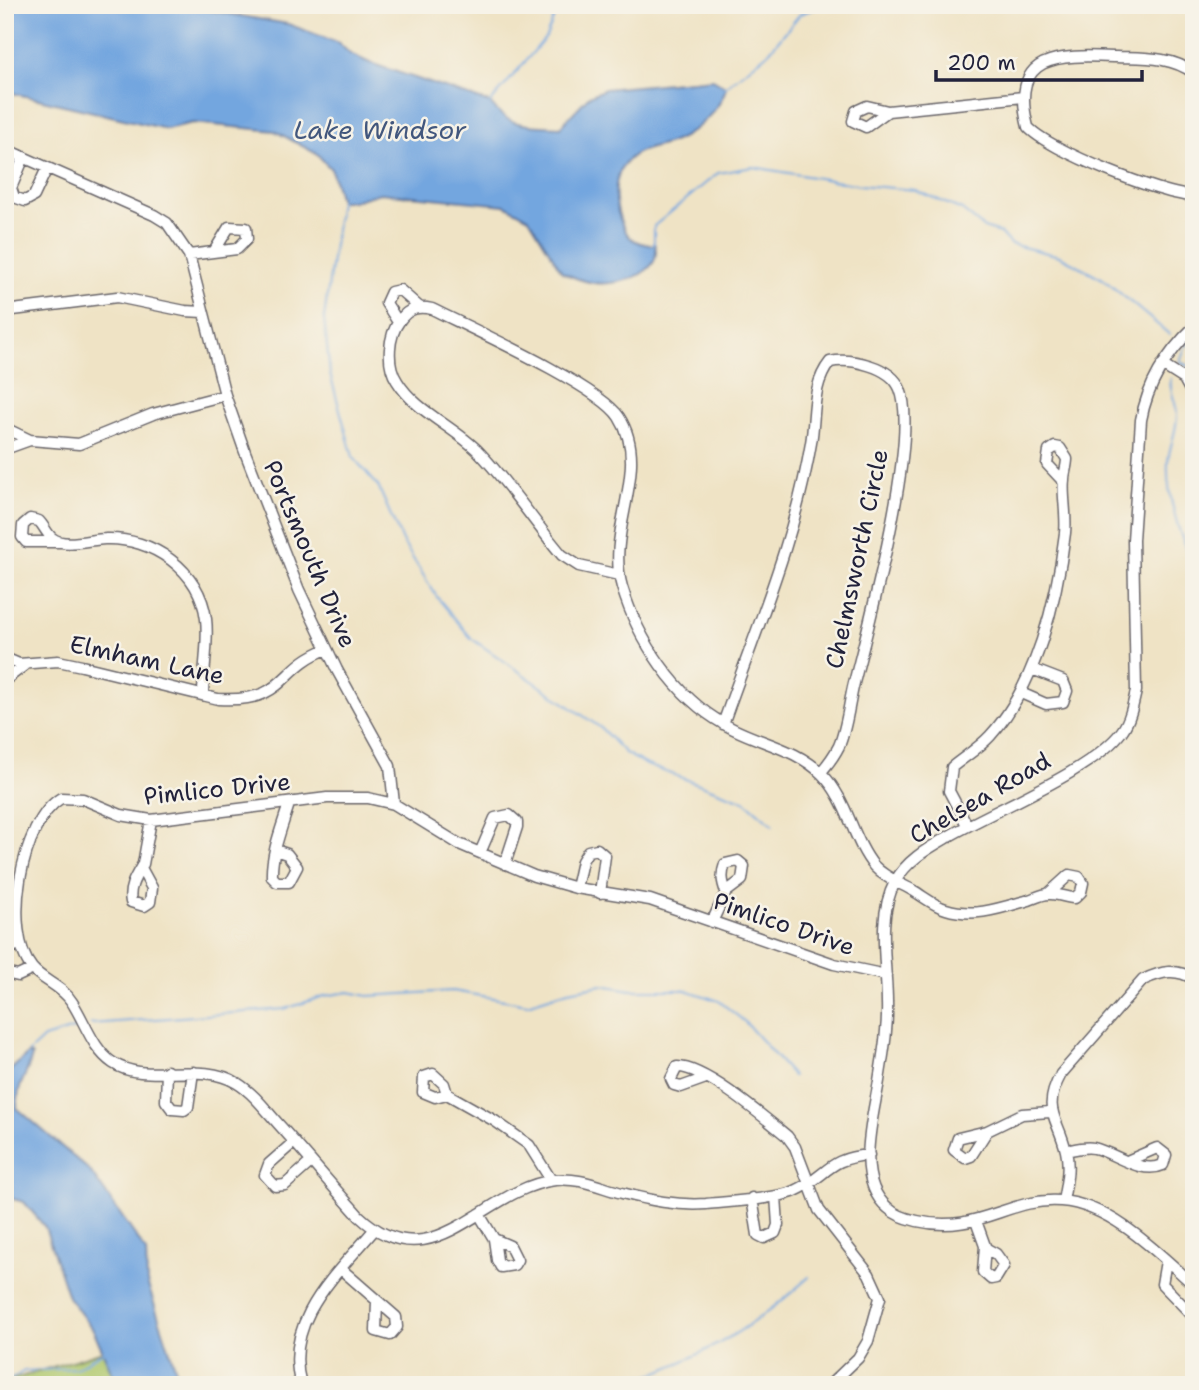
<svg xmlns="http://www.w3.org/2000/svg" width="1199" height="1390" font-family="'Shantell Sans',sans-serif">
	<style>
		.green { fill: #afc76c; stroke: #687454; stroke-width: 2 }
		.water { fill: #73a6df; stroke: #4a648d; stroke-width: 2 }
		.lines { fill: none; stroke-linecap: round; stroke-linejoin: round }
		.stream { stroke: #73a6df; stroke-width: 2 }
		.minor-casing { stroke: #6a666b; stroke-width: 13 }
		.minor { stroke: #fff; stroke-width: 10 }
		.labels { text-anchor: middle; stroke-width: 5; stroke-linejoin: round; paint-order: stroke }
		.street-label { font-size: 24px; fill: #22223b; stroke: #f7f3e8 }
		.water-label { font-size: 26px; font-style: italic; fill: #42577d; stroke: #f7f3e8 }
	</style>
	<rect width="100%" height="100%" fill="#f7f3e8"/>
	<filter id="ink" filterUnits="userSpaceOnUse"><feTurbulence type="fractalNoise" baseFrequency=".0143" numOctaves="2"/><feDisplacementMap in="SourceGraphic" scale="14" xChannelSelector="R" yChannelSelector="G"/><feConvolveMatrix kernelMatrix="1 2 1 2 8 2 1 2 1" color-interpolation-filters="sRGB"/></filter>
	<filter id="wash" filterUnits="userSpaceOnUse"><feTurbulence type="fractalNoise" baseFrequency=".00686" numOctaves="4" result="noise"/><feDisplacementMap in="SourceGraphic" scale="28" xChannelSelector="R" yChannelSelector="G"/><feGaussianBlur stdDeviation="1.57" result="paint"/><feColorMatrix in="noise" values="0 0 0 0 0 0 0 0 0 0 0 0 0 0 0 0 0 1.4 0 .05"/><feComposite in="paint" operator="in"/></filter>
	<g filter="url(#wash)">
		<rect width="100%" height="100%" fill="#efe3c5"/>
		<!-- green -->
		<path class="green" d="M103 1351 117 1385H5V1382Z"/>
		<!-- water -->
		<path class="water" d="M5 5H177L288 24 339 43 350 54 370 63 490 103C510 129 530 125 560 127L589 96 605 89 713 79 726 87C722 108 696 132 675 141 662 147 646 147 634 155 612 170 613 197 620 219 627 239 634 244 655 245 663 275 616 286 594 283 582 281 572 277 562 272L529 218 505 205 380 193 353 201H340L331 169 317 154 275 131 193 123 166 129 8 92 5 90Z
			M29 1053 32 1056C26 1079 18 1081 17 1108L90 1171 146 1251 147 1282 181 1385H117L94 1331 68 1297 45 1227 24 1202 5 1197V1075Z"/>
		<g class="lines">
			<!-- stream -->
			<path class="stream" d="M725 87 768 53 800 14 825 5
				M490 103 546 37 559 5
				M340 200 324 319 330 374 353 457 378 486 402 541 437 597 472 639 601 728 625 753 647 765 745 801 773 825
				M654 245V226L718 173 753 167 860 185 915 190 962 210 984 228 1000 233 1010 244 1060 256 1103 279 1170 335
				M1194 343 1186 345 1180 362 1194 369
				M1171 378C1168 390 1177 403 1177 415 1177 432 1169 446 1168 462 1166 496 1180 537 1194 567
				M1194 901V931
				M91 1024 285 1009 324 996 349 992 368 996 453 991 527 1004 568 991 602 985 631 990H686L719 1001 745 1022 793 1076
				M29 1052 44 1038 80 1027
				M5 1383 24 1371 76 1368 104 1351
				M625 1385C702 1356 748 1333 809 1277"/>
		</g>
	</g>
	<g filter="url(#ink)">
		<g class="lines">
			<!-- minor casing -->
			<g class="minor-casing">
				<path id="minor" d="M1194 73C1171 56 1144 58 1116 57 1060 55 1009 52 1028 127 1048 150 1163 196 1194 196
					M888 111 866 127 853 121 856 111 867 106 888 111 1023 97
					M5 149 154 215 167 223 189 255 225 395 245 452 299 590 337 670 390 766 394 804
					M24 157 11 188 14 197 25 201 34 196 47 168
					M189 255 237 249 247 239 246 228 229 227 215 250
					M5 311 117 297 185 311 203 312
					M398 322 386 303 391 292 400 290 418 306
					M1194 327C1167 353 1148 382 1141 420L1133 540 1136 691C1133 705 1130 720 1122 731 1093 771 991 811 946 838 927 849 906 861 895 882 876 918 887 964 887 1002 888 1029 883 1055 879 1081 873 1118 854 1180 888 1208 895 1215 908 1219 917 1221 978 1235 1008 1197 1061 1201 1112 1205 1158 1253 1194 1285
					M1162 365 1184 379 1194 397
					M5 428 30 440 79 444 153 414 225 395
					M5 449 30 440
					M59 542H26L22 537 23 525 30 519 39 521C44 526 47 534 52 538 64 548 91 539 105 539 152 537 200 570 206 619 209 642 203 671 203 695
					M619 575 579 566 562 555C533 521 509 483 478 451 453 426 415 411 397 381 386 364 388 336 400 320 409 308 418 306 432 309 470 328 599 386 619 417 652 468 605 529 622 587 638 640 675 697 724 724 756 743 795 747 822 774 848 800 852 839 874 866 885 878 900 883 914 891 924 897 935 906 946 909 975 918 1001 908 1029 900 1035 898 1042 894 1049 894 1057 893 1066 898 1075 898L1081 892 1083 883 1079 877 1069 875 1048 894
					M5 658 19 664 58 661 82 666 218 699C289 703 276 668 327 649
					M5 680 26 664
					M1021 693 1046 704 1063 702 1067 691 1063 681 1032 669
					M723 724C755 632 795 540 811 443 816 414 811 386 830 362 851 358 891 366 900 389 920 437 868 627 854 683 849 703 847 727 839 746 834 756 828 764 821 772
					M967 825 949 791 952 767C964 757 979 748 990 736 1036 686 1057 600 1065 533 1067 515 1062 494 1064 480 1064 473 1067 466 1067 459L1060 448 1055 447 1049 451 1047 464 1063 481
					M275 850 287 854 297 867 289 882H277L272 877C271 853 282 827 289 804
					M480 853 495 818 509 815 517 822V827L505 864
					M141 868 152 888 150 902 144 906 131 902C128 887 136 876 143 864L151 820
					M576 888 582 861 588 851 597 849 605 856 600 893
					M712 922 726 892 742 880 744 866 738 861 725 864C721 875 722 881 726 892
					M5 952 20 942
					M5 973 18 976 33 969
					M167 1071 166 1101 172 1109 184 1110 188 1107 193 1072
					M706 1078 681 1087 674 1085 671 1079 677 1067C704 1066 765 1118 787 1136L795 1147 819 1210 869 1274 880 1298 868 1341 858 1358 830 1385
					M447 1094 435 1097 423 1092 424 1077 433 1074 444 1084 447 1094 495 1121 529 1145 551 1180
					M987 1131 971 1156 965 1158 954 1150 958 1138 987 1131 1022 1114 1050 1112
					M294 1142 269 1164 265 1175 275 1186 285 1185 311 1162
					M1066 1151C1076 1149 1084 1146 1094 1148 1115 1153 1141 1175 1163 1165L1166 1155 1157 1148 1127 1161
					M869 1155C827 1158 828 1176 795 1191 777 1199 727 1202 706 1204 677 1206 649 1200 622 1193 599 1187 579 1177 555 1180 481 1189 433 1285 359 1216 333 1187 308 1157 282 1128 268 1113 255 1094 237 1083 200 1060 146 1085 113 1063 93 1050 85 1022 72 1002 62 986 43 981 32 968 2 931 21 822 61 798L83 799 121 815 151 820 327 798H368L394 804 459 844 534 876 576 888 650 900 834 964 886 975
					M752 1198 758 1235 764 1238 775 1233 778 1225 776 1196
					M1063 1201C1066 1184 1070 1168 1066 1151 1058 1117 1041 1111 1061 1074L1143 980C1162 971 1176 968 1194 979
					M479 1214 494 1239 497 1260 501 1267 514 1265 517 1260 510 1246 494 1239
					M976 1221 985 1246 983 1272 991 1279 996 1278 1004 1265 996 1254 985 1248
					M1166 1261 1162 1284 1194 1317
					M341 1269 396 1317 397 1327 390 1335 376 1331 377 1301
					M301 1385C282 1321 337 1274 374 1230"/>
			</g>
			<!-- minor -->
			<use href="#minor" class="minor"/>
		</g>
	</g>
	<g class="labels">
		<!-- street labels -->
		<g class="street-label">
			<text transform="translate(310 554) rotate(67)" y="8">Portsmouth Drive</text>
			<text transform="translate(857 559) rotate(-78)" y="8">Chelmsworth Circle</text>
			<text transform="translate(147 660) rotate(12)" y="8">Elmham Lane</text>
			<text transform="translate(217 789) rotate(-6)" y="8">Pimlico Drive</text>
			<text transform="translate(980 798) rotate(-30)" y="8">Chelsea Road</text>
			<text transform="translate(784 924) rotate(19)" y="8">Pimlico Drive</text>
		</g>
		<!-- water labels -->
		<g class="water-label">
			<text x="380" y="139">Lake Windsor</text>
		</g>
	</g>
	<!-- margin -->
	<rect width="1199" height="1390" fill="none" stroke="#f7f3e8" stroke-width="28"/>
	<!-- scale -->
	<path d="M936 70v10h206v-10" fill="none" stroke="#22223b" stroke-width="3.5"/>
	<text x="947" y="70" font-size="21" fill="#22223b" stroke="#f7f3e8" stroke-width="5" paint-order="stroke">200 m</text>
</svg>
